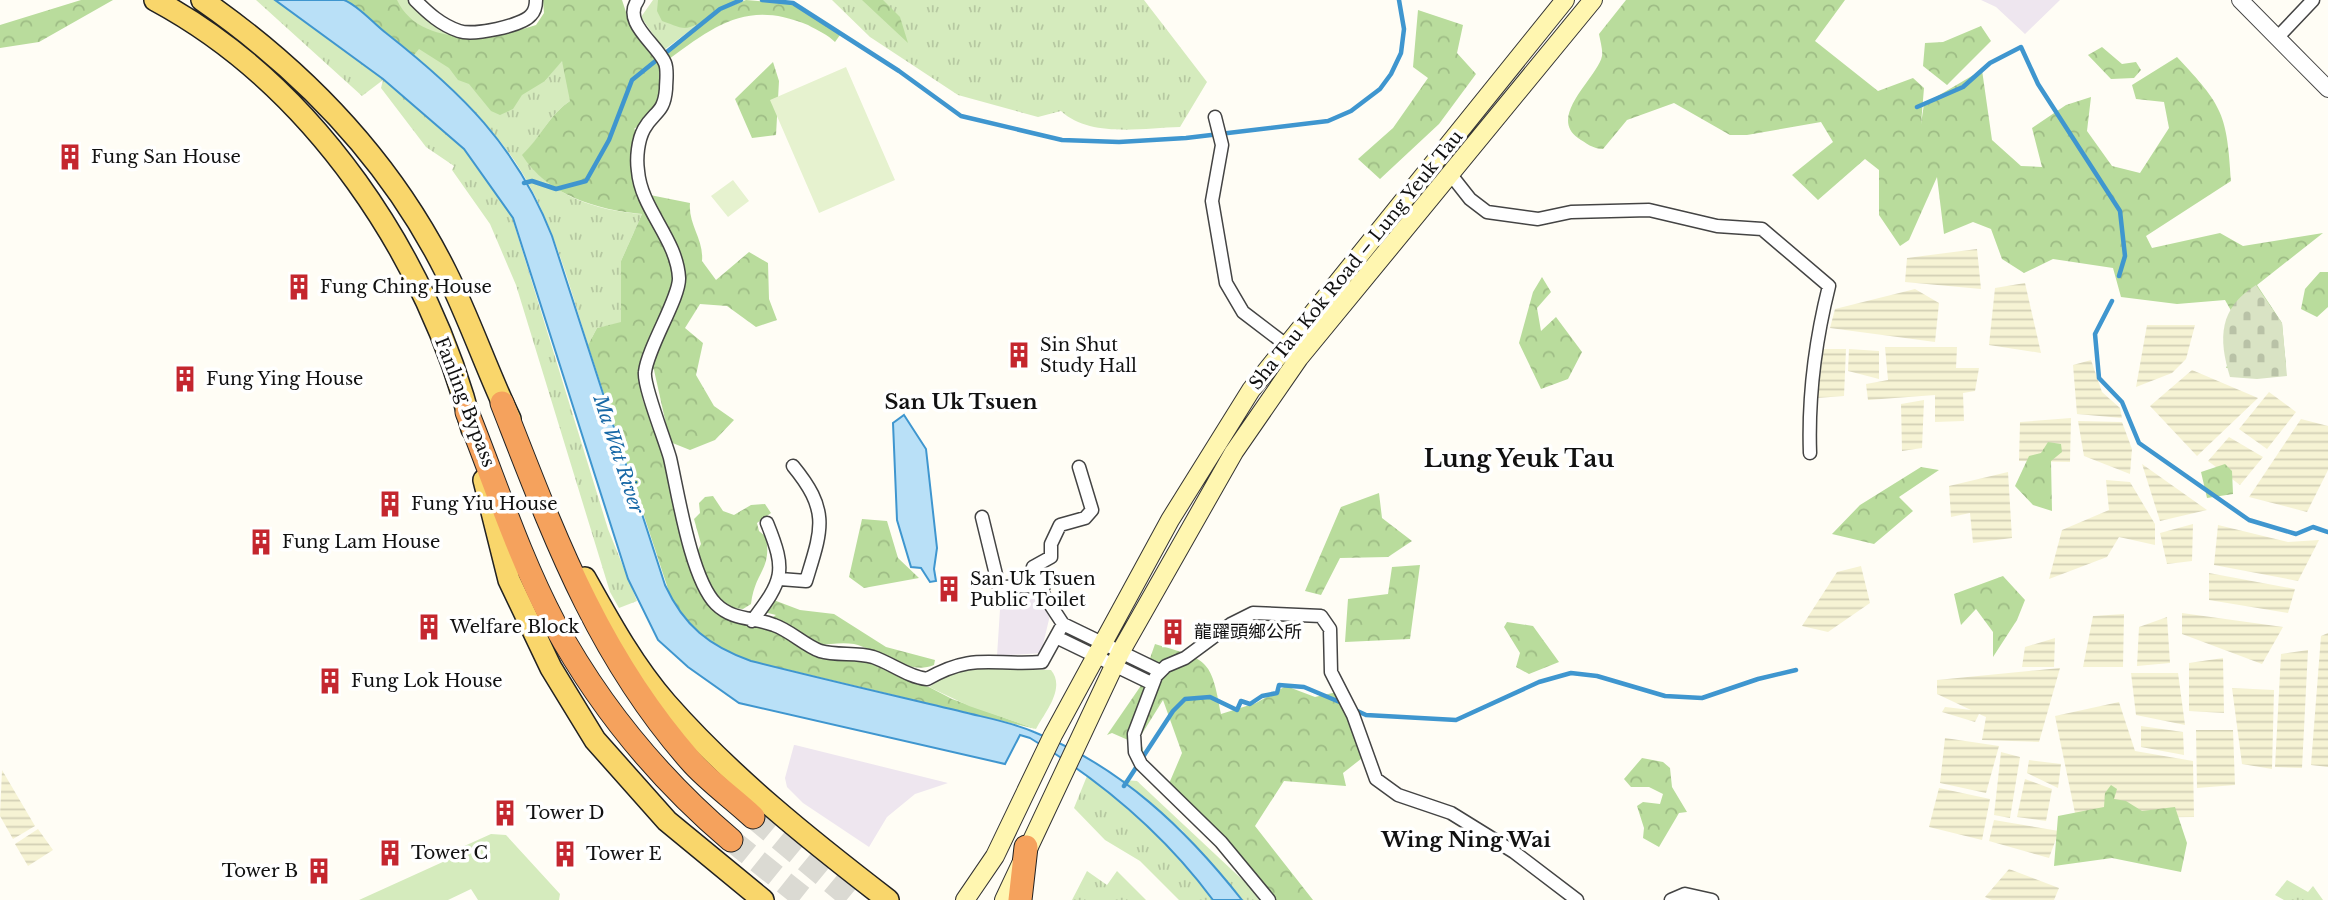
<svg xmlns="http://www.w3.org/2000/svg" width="2328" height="900" font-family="'Libre Baskerville','Noto Sans SC',serif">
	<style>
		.industrial { fill: #eee6ef }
		.farmland { fill: url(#farmland-rules) }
		.grass { fill: url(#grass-tufts) }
		.forest { fill: url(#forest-crowns) }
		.cemetery { fill: url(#cemetery-stones) }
		.garden { fill: #d5ebbd }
		.pitch { fill: #e6f2cf }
		.water { fill: #b9e0f7; stroke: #3f96cf; stroke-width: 2 }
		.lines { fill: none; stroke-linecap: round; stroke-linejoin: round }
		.stream { stroke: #3f96cf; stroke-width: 4.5 }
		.motorway-tunnel { stroke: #dbdad3; stroke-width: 23; stroke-dasharray: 23 11; stroke-linecap: butt }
		.minor-casing { stroke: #444; stroke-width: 15 }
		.tertiary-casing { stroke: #444; stroke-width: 18 }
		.secondary-casing { stroke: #333; stroke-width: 20 }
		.primary-casing { stroke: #222; stroke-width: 24 }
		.motorway-casing { stroke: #222; stroke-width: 25 }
		.minor { stroke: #fff; stroke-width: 12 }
		.tertiary { stroke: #fff; stroke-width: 16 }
		.secondary { stroke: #fff6b0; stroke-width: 18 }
		.primary { stroke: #f9d66b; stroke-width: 21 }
		.motorway { stroke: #f5a25d; stroke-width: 23 }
		.labels { text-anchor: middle; stroke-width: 7; stroke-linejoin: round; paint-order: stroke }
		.poi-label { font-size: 18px; fill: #111; stroke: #fff; text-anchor: start }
		.street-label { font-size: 18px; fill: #111; stroke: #fff }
		.water-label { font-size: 19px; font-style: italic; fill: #1768a6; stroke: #fff }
		.quarter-label { font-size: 21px; font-weight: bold; fill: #111; stroke: #fff }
		.district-label { font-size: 24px; font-weight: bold; fill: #111; stroke: #fff }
	</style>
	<defs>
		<pattern id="farmland-rules" width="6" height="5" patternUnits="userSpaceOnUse" patternTransform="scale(1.75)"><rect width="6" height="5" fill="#f6f3d4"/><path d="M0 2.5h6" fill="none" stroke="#d2cfb5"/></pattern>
		<pattern id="grass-tufts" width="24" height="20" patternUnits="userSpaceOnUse" patternTransform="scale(1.75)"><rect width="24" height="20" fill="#d5ebbd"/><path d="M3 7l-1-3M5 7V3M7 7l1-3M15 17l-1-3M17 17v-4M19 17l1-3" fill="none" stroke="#b6c8a1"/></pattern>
		<pattern id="forest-crowns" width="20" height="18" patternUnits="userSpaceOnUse" patternTransform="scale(1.75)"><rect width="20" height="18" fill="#b9dc9c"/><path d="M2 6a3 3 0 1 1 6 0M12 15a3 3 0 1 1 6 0" fill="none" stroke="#9ebc85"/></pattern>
		<pattern id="cemetery-stones" width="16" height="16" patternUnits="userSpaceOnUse" patternTransform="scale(1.75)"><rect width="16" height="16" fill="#d9e3c4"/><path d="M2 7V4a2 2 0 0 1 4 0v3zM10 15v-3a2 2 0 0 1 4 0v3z" fill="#b9c2a7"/></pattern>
	</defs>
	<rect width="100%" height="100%" fill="#fffdf5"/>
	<!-- industrial -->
	<path class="industrial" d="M1981 0H2060L2025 34 1996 7Z
		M1001 594 1035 596 1041 609 1051 611 1041 653 997 656Z
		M794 745H795L948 783 915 794 887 817 869 847 803 803 787 787 785 778Z"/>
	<!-- farmland -->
	<path class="farmland" d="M1977 249 1981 289 1905 282 1907 258Z
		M2025 283 2041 353 1989 345 1995 288Z
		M1915 289 1939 303 1935 342 1830 328 1835 309Z
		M2147 325H2195L2186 359 2172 373 2136 387Z
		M1885 347H1957L1956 368H1979L1975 391 1963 393 1964 421 1935 422V395L1868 400 1866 384 1888 380Z
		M1821 349H1846L1844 396 1817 398Z
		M1849 349 1879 351V379L1848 371Z
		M2091 360 2102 392 2120 408 2122 418 2077 414 2073 365Z
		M2192 370 2258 398 2197 456 2150 406Z
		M2269 392 2296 412 2267 449 2239 429Z
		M1924 400 1922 448 1902 451 1901 404Z
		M2071 418 2070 462 2019 461 2020 422Z
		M2301 419 2328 426V470L2307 512 2249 497Z
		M2078 421 2122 422 2132 449 2130 474 2084 456Z
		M2229 437 2263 457 2240 485 2208 461Z
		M2142 464 2207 510 2160 521Z
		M2008 472 2012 538 1973 543 1970 513 1951 517 1949 486Z
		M2106 480 2130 482 2155 524V545L2119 537 2107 557 2049 579 2062 530 2109 510Z
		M2193 524 2192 561 2167 564 2160 533Z
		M2218 525 2288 542 2319 540 2298 581 2214 565Z
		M1861 566 1870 603 1828 632 1802 626 1837 572Z
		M2209 573 2295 589 2288 613 2209 600Z
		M2182 613 2283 627 2262 664 2182 634Z
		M2124 614 2123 667H2083L2093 616Z
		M2167 617 2170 663 2137 666 2139 627Z
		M2328 633V767L2311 765 2321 636Z
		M2055 638 2054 667H2022L2025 647Z
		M2308 650 2302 768 2275 767 2281 654Z
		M2223 658 2224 713 2189 711V663Z
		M2060 668 2039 742 1982 740 1986 717 1979 714 1975 722 1942 712 1945 707 1971 710 1937 694V680Z
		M2131 673H2178L2185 725 2136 715Z
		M2232 688 2274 690 2272 769 2242 764Z
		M2119 702 2135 751 2193 761 2194 817 2076 818 2055 716Z
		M2141 726 2183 732 2184 755 2141 747Z
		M2196 730H2233L2235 785 2197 788Z
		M1945 738 1999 746 1986 793 1940 783Z
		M2001 752 2020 757 2010 818 1994 815Z
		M2029 760 2061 764 2058 788 2027 773Z
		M2 770 35 826 13 839 0 816Z
		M2025 779 2052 789 2046 821 2017 817Z
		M1939 788 1990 799 1982 840 1929 827Z
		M1994 820 2059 831 2049 858 1989 841Z
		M38 829 53 850 28 866 15 844Z
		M2009 869 2059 888 2054 900H1992L1985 897Z"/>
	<!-- grass -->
	<path class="grass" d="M256 0H275L383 79 465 147 511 214 608 529 637 601 619 608 610 592 516 285 490 224 452 170 454 166 426 147 381 88 383 80 362 96Z
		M344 0H408L450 35 493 37 545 81 562 60 570 86V101C549 115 541 137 523 155 548 195 597 211 642 214L621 261V323L597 328 588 345C572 294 558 241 534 194 491 110 416 57 344 0Z
		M653 0H739L720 8 664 50 641 17Z
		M832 0H1144L1207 82 1180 127C1142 128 1090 138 1061 111L1038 117 958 95 870 37Z
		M1087 776C1135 809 1179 854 1213 900H1179L1140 861 1105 840 1074 808Z
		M1122 780 1137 781 1248 885 1259 900H1242L1182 830Z
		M1087 871 1107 885 1117 871 1146 900H1072Z
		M2287 880 2308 892 2313 886 2323 900H2284L2275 895Z"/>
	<!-- forest -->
	<path class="forest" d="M81 0H113L39 42 0 48V25Z
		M344 0H397C420 49 495 39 536 25L544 13 543 0H622L630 24 660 65 659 93 654 114 634 129 644 135 638 164 645 194 690 203C688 225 704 239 702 261L716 280 749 252 768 263 769 299 777 320 756 327 727 306 700 304 685 328 703 343 696 375 714 406 734 420 715 440 690 450 670 442 654 370 645 356 638 376 643 401 661 437 697 552 701 544 694 519 700 513 699 503 705 497 713 496 723 511 734 515 751 505 765 504 771 513 757 523 759 531 766 537C772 570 755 571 751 604L743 609 733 608 729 613 733 621 754 628 776 615 764 612 771 599 800 610 834 614 886 647 935 660 934 665C908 676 879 650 854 644 843 642 830 644 819 645L820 659 868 662 912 683 929 687 952 699 1036 729 751 661 718 648 703 638 681 615 671 598 588 345 597 328 621 322V261L642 214C597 210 547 195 522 155 541 137 549 115 570 101L562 61 545 81 522 95 513 109 500 115 491 111 469 84 458 80 449 68 419 49 414 55Z
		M658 0H737C723 6 698 28 685 28 678 28 669 23 662 21L657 11Z
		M746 0 793 4 840 35 835 42C828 35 817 30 808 25 748 0 717 24 669 59L666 52 721 10Z
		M862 0H883L900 17 908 43Z
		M1626 0H1845L1815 41 1878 91 1913 78 1924 88 1921 124 1924 104 1982 70 1992 140 2021 166 2042 167 2032 128 2066 105 2091 97 2087 131 2112 166 2140 173 2169 128 2164 102 2136 99 2132 85 2177 57C2223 106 2227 114 2231 181L2146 236 2152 248 2220 233 2243 246 2323 233 2257 285 2282 323 2286 367 2226 368 2242 330 2225 300 2177 304 2121 297 2113 268 2053 259 2024 273 2002 259 1991 229 1973 222 1944 234 1937 177 1909 240 1900 246 1879 215V170L1865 159 1818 200 1792 175 1833 142 1821 122 1747 135H1730L1674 103 1627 120 1603 149C1593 149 1586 143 1578 138 1547 116 1598 77 1602 56 1603 50 1600 40 1599 34Z
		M1418 10 1463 25 1457 53 1476 74 1439 124 1380 179 1358 159 1393 128 1428 78 1413 67Z
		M1981 26 1991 41 1947 85 1923 66 1925 43 1943 42Z
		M2102 47 2122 64 2136 62 2141 70 2134 78 2111 79 2088 55Z
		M773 62 779 81 776 135 752 138 735 99Z
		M2320 272H2328V307L2317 317 2301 309 2305 289Z
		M1542 277 1551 292 1537 308 1541 331 1556 317 1582 352 1568 379 1541 389 1519 343 1533 292Z
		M2048 442 2061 444 2062 452 2051 461 2052 511 2033 505 2015 486 2029 456 2041 453Z
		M2225 464 2232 471 2233 494 2207 498 2201 472Z
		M1921 467 1939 470 1899 497 1913 511 1874 544 1832 534 1860 505Z
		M1379 493 1382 518 1412 541 1388 557 1340 558 1321 595 1305 591 1341 507Z
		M862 519 887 521 898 558 919 578 864 588 849 577Z
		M1420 565 1410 639 1345 642 1348 599 1388 594 1392 567Z
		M2003 576 2025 600 2017 620 1993 657V632L1976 609 1961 625 1954 594Z
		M1507 622 1533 626 1559 662 1529 674 1516 667 1520 653 1504 627Z
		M1155 644C1208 660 1211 658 1221 714L1256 703 1286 686 1315 697 1337 692 1366 755 1343 773 1346 786 1284 781 1255 826 1313 900H1265L1168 786 1182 753 1163 700 1140 737 1144 755 1135 743 1112 733 1107 735 1140 687Z
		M1642 758 1663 762 1670 768 1672 787 1687 812 1679 813 1659 847 1643 838 1644 828 1637 806 1643 802 1660 804 1663 794 1649 787H1631L1624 779Z
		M2111 785 2117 789 2114 799 2126 801 2142 811 2175 807 2187 843 2181 872 2112 858 2054 866 2058 816 2104 807 2105 793Z"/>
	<!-- cemetery -->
	<path class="cemetery" d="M2256 285 2282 323 2287 376 2257 379 2230 377C2218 338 2219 308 2256 285Z"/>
	<!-- garden -->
	<path class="garden" d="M970 667 1051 670C1066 688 1045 712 1036 729L969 706 929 687 953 671Z
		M491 834 506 835 560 894 559 900H478L471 889 448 900H359L456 856 460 848Z"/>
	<!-- pitch -->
	<path class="pitch" d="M846 67 895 180 819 213 770 100Z
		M733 180 749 201 728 217 711 196Z"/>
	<!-- water -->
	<path class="water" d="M275 0C289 0 333 0 344 0 358 5 374 24 386 33 461 92 517 146 552 236L665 585C684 626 709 646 751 661 822 679 892 695 963 712 987 718 1011 722 1034 732 1120 766 1186 829 1242 900H1213C1164 834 1100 780 1030 738L1020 735 1005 764 739 703 688 667 658 640 628 579 513 218 464 149 383 79Z
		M904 415 926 449 937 548 934 569 936 581 930 582 921 568 911 567 897 520 893 423Z"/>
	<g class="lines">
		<!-- stream -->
		<path class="stream" d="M762 0 793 3 899 71 961 116 1062 140 1119 142 1186 138 1328 121 1351 111 1380 89 1391 74 1401 53 1404 29 1399 0
			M1917 107 1963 87 1990 63 2021 47 2038 84 2120 211 2125 256 2119 276
			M524 183 532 181 556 189 586 181 609 140 632 80 720 9 741 0
			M2112 301 2095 334 2099 378 2122 402 2139 443 2249 520 2296 534 2313 527 2328 532
			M1353 709 1366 715 1456 720 1539 682 1571 673 1597 676 1665 696 1702 698 1758 679 1796 670
			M1124 786 1173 711 1185 699 1210 697 1237 710 1241 701 1250 704 1262 696 1277 693 1279 685 1304 687 1342 703"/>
		<!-- motorway-tunnel -->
		<path class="motorway-tunnel" d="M753 817 853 900
			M731 840 806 900"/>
		<!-- minor casing -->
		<g class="minor-casing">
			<path id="minor" d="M415 0C428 13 441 25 459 31 473 36 522 26 531 15 535 11 536 6 536 0
				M638 0C621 22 657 44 665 63 668 70 666 81 666 89 664 114 654 111 644 129 638 140 636 158 638 171 641 209 677 239 679 278 680 297 648 347 645 372 643 385 665 440 670 458 678 493 691 579 716 604 733 621 754 617 774 625 791 631 804 645 820 651 837 656 856 652 873 657 891 663 908 677 927 679 974 652 992 666 1042 662L1063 624
				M2277 38 2313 0
				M1215 117 1222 145 1212 201 1226 283 1243 312 1285 344
				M1449 178 1455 180 1470 199 1487 212 1538 219 1571 212 1649 210 1717 226 1762 229 1829 286C1815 342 1808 395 1810 453
				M982 517 999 587 1031 586 1040 589 1063 624 1160 671
				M780 579 806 581C822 529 830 511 793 466
				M1040 589 1044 586 1033 567 1051 557V544L1060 525 1085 518 1092 510 1079 467
				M752 621C783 580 787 572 767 523
				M1056 637 1151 683
				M1269 900 1221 842 1141 764 1135 752 1134 734 1156 676 1166 666 1185 658 1231 624 1253 613 1321 616 1330 629 1331 672 1353 715 1376 779 1398 795 1451 813 1514 852 1577 900
				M1671 900 1685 894 1712 900"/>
		</g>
		<!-- tertiary casing -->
		<g class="tertiary-casing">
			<path id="tertiary" d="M2240 0 2328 89"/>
		</g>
		<!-- secondary casing -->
		<g class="secondary-casing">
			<path id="secondary" d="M965 900 995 856 1053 735 1170 520 1251 390 1565 0
				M1004 900 1121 651 1234 452 1299 358 1593 0"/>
		</g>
		<!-- primary casing -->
		<g class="primary-casing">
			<path id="primary" d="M155 0C313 85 429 257 472 429
				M202 0C304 71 390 160 446 272 470 320 487 371 510 419
				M484 480 509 580 551 668 595 740 667 821 763 900
				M585 578C609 621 633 665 666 703 731 777 810 840 888 900"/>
		</g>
		<!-- motorway casing -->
		<g class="motorway-casing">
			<path id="motorway" d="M502 403C553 533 596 653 690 760 708 781 733 798 753 817
				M467 412C495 482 519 557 554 623 600 708 658 778 731 840
				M1020 900 1026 847"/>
		</g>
		<!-- minor -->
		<use href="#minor" class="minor"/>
		<!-- tertiary -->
		<use href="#tertiary" class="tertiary"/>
		<!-- secondary -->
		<use href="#secondary" class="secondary"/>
		<!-- primary -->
		<use href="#primary" class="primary"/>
		<!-- motorway -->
		<use href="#motorway" class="motorway"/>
	</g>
	<!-- icons -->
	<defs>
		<g id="building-bare" transform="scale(2.1)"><path d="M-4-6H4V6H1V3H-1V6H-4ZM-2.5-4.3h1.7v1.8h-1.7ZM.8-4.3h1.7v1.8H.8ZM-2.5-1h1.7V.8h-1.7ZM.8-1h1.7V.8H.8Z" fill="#c4262e" stroke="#fff" stroke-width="2.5" paint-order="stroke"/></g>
	</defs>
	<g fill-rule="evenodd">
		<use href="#building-bare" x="70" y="157"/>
		<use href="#building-bare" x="299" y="287"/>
		<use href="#building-bare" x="1019" y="355"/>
		<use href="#building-bare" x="185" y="379"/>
		<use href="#building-bare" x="390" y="504"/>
		<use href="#building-bare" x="261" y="542"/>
		<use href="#building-bare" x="949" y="589"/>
		<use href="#building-bare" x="429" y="627"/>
		<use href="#building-bare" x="1173" y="632"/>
		<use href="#building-bare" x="330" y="681"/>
		<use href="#building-bare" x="505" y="813"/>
		<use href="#building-bare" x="390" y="853"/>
		<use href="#building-bare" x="565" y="854"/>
		<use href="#building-bare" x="319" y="871"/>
	</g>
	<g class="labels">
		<!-- poi labels -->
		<g class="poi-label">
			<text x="91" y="163">Fung San House</text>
			<text x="320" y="293">Fung Ching House</text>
			<text x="1040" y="351">Sin Shut<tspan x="1040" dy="21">Study Hall</tspan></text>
			<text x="206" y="385">Fung Ying House</text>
			<text x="411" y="510">Fung Yiu House</text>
			<text x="282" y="548">Fung Lam House</text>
			<text x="970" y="585">San Uk Tsuen<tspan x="970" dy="21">Public Toilet</tspan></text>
			<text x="450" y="633">Welfare Block</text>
			<text x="1194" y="638">龍躍頭鄉公所</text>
			<text x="351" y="687">Fung Lok House</text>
			<text x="526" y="819">Tower D</text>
			<text x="411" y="859">Tower C</text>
			<text x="586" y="860">Tower E</text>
			<text x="298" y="877" text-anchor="end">Tower B</text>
		</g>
		<!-- street labels -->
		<g class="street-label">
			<text transform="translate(1356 260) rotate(-51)" y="6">Sha Tau Kok Road – Lung Yeuk Tau</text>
			<text transform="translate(465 402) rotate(69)" y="6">Fanling Bypass</text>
		</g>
		<!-- water labels -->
		<g class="water-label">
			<text transform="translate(619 454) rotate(72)" y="7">Ma Wat River</text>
		</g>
		<!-- quarter labels -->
		<g class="quarter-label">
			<text x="961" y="409">San Uk Tsuen</text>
			<text x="1466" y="847">Wing Ning Wai</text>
		</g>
		<!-- district labels -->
		<g class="district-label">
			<text x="1519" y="467">Lung Yeuk Tau</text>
		</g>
	</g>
</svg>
